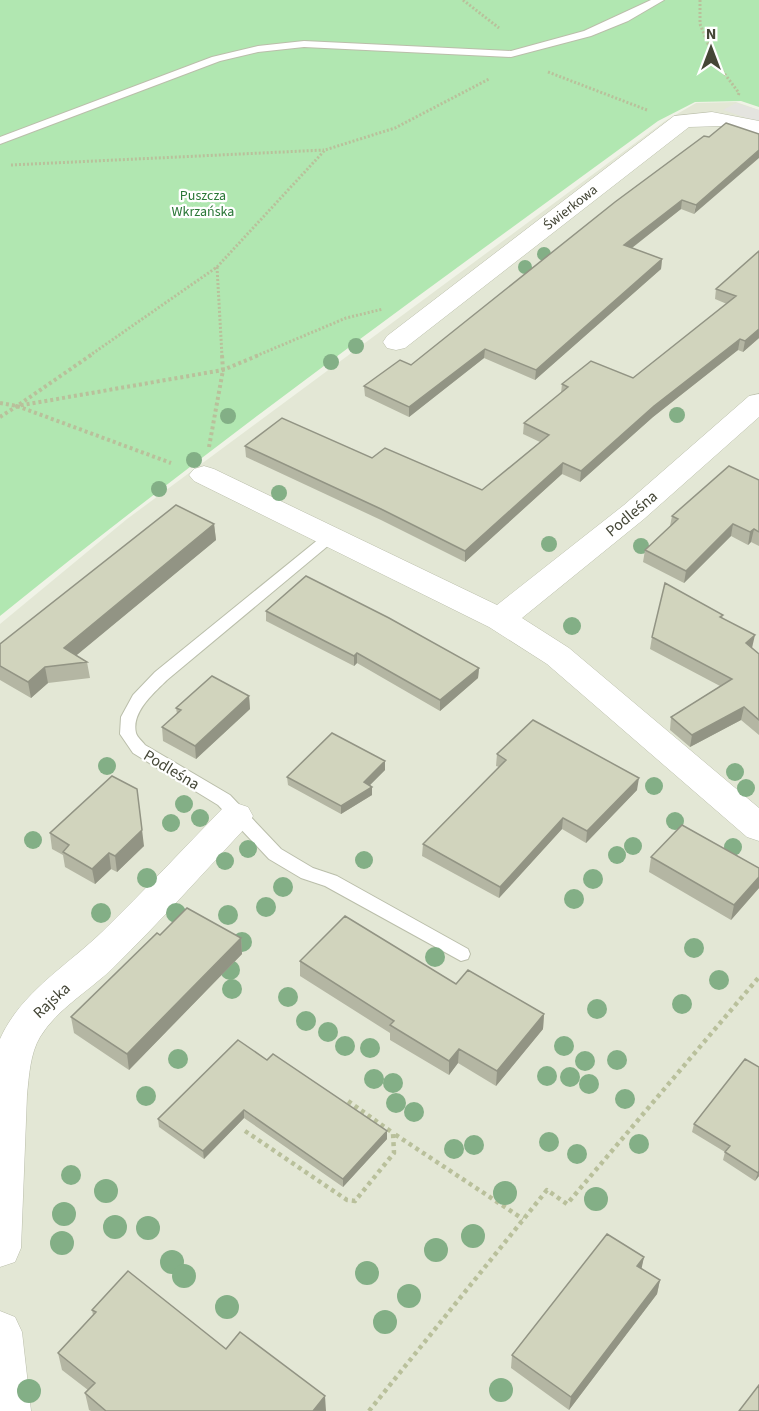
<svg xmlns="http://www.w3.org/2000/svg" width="759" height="1411" font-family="'Source Sans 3',sans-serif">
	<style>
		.residential { fill: #e3e7d5 }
		.green { fill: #b1e7b1 }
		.parking { fill: #e4e4df }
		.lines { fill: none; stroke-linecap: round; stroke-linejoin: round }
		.service-casing { stroke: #babeaa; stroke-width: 2 }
		.minor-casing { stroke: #babeaa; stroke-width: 1 }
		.path-far2 { stroke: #b9c09b; stroke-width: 3; stroke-dasharray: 2 2; stroke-linecap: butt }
		.path-far1 { stroke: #b9c09b; stroke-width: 4; stroke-dasharray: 3 3; stroke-linecap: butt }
		.path { stroke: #b9c09b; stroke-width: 4.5; stroke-dasharray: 4 4; stroke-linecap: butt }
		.service { fill: #fff; fill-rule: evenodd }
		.minor { fill: #fff; fill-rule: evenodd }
		.tree { fill: #83af86 }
		.wall { fill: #b4b6a3 }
		.shaded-wall { fill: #929484 }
		.building { fill: #d1d4bd; stroke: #929484; stroke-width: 1.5 }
		.labels { text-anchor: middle; stroke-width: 4.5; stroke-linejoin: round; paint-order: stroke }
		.far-park-label { font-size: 14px; fill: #2a7737; stroke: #fff }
		.far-street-label { font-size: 14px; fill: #444636; stroke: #fff }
		.street-label { font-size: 16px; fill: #444636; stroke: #fff }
	</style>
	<rect width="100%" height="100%" fill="#f0f3e7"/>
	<!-- residential -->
	<path class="residential" d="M736 102 759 110V1411H0V624L127 519 665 121 696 103Z"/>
	<!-- green -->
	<path class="green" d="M0 0H759V107L741 101 695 102 658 121C436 283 214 443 0 616Z"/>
	<!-- parking -->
	<path class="parking" d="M736 103 759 110V122L723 110Z"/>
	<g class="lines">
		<!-- service casing -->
		<g class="service-casing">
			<path id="service" d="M651 0H664L628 21 591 36 511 57 304 47 258 52 220 61 0 144V137L212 57 258 46 304 41 511 51 584 31Z
				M330 532 335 534 338 537 335 540 167 680C154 693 131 712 136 733 137 737 143 742 145 745L230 795 281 849 313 868 337 876 468 949 470 954 468 959 461 961 325 886 301 878 269 859 218 805 133 753 120 734 121 717 133 695 155 672 325 534Z"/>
		</g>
		<!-- minor casing -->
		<g class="minor-casing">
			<path id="minor" d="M712 112 759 121V135L721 126 689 127 405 348 396 350 387 348 383 342 387 336 674 116Z
				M759 394V417L644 519 522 618 569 648 759 808V841L747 837 547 664 489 627 194 481 189 475 194 469 204 466 214 469 497 605 624 505 749 396Z
				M236 803 248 807 253 816 248 825C203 873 160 922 113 968 89 991 57 1009 40 1037 30 1054 29 1076 27 1095L21 1248 15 1262 0 1267V1039C21 992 67 966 103 931 144 891 184 848 224 807Z
				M0 1311 15 1317 22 1332 31 1411H0Z"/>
		</g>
		<!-- path-far2 -->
		<path class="path-far2" d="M463 0 499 28
			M700 0V24L715 61 739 93 738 96
			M548 72 647 110
			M11 165 324 150
			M217 267 222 356
			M89 356 217 267 325 150 395 128 489 79
			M256 356 346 318 383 309"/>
		<!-- path-far1 -->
		<path class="path-far1" d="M91 355 17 406 171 463
			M0 403 17 406
			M0 417 17 406 223 370 259 355
			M209 447 223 370 222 355"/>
		<!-- path -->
		<path class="path" d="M343 1107 348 1101 393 1133
			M245 1131 347 1200 355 1201 394 1153 393 1133 523 1219
			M369 1411 547 1190 567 1204 759 977"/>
		<!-- service -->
		<use href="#service" class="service"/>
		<!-- minor -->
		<use href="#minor" class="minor"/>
	</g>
	<!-- trees -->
	<g class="tree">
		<circle cx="544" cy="254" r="7"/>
		<circle cx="525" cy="267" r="7"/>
		<circle cx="356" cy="346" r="8"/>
		<circle cx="331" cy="362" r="8"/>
		<circle cx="677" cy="415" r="8"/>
		<circle cx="228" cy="416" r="8"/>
		<circle cx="194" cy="460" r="8"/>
		<circle cx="159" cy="489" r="8"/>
		<circle cx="279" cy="493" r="8"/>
		<circle cx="549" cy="544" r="8"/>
		<circle cx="641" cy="546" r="8"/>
		<circle cx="572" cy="626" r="9"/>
		<circle cx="107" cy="766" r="9"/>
		<circle cx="735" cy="772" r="9"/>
		<circle cx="654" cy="786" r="9"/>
		<circle cx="746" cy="788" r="9"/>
		<circle cx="184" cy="804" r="9"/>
		<circle cx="200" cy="818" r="9"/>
		<circle cx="675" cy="821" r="9"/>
		<circle cx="171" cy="823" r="9"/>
		<circle cx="33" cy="840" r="9"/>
		<circle cx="633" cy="846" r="9"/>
		<circle cx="733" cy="847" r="9"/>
		<circle cx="248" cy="849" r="9"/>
		<circle cx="617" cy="855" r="9"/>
		<circle cx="364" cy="860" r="9"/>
		<circle cx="225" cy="861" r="9"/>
		<circle cx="147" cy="878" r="10"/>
		<circle cx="593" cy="879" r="10"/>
		<circle cx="283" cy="887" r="10"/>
		<circle cx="574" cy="899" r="10"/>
		<circle cx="266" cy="907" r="10"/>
		<circle cx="101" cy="913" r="10"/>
		<circle cx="176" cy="913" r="10"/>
		<circle cx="228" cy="915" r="10"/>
		<circle cx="242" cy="942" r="10"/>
		<circle cx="694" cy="948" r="10"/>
		<circle cx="435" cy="957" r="10"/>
		<circle cx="230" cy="970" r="10"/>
		<circle cx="719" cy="980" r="10"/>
		<circle cx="232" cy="989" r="10"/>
		<circle cx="288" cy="997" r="10"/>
		<circle cx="682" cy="1004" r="10"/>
		<circle cx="597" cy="1009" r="10"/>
		<circle cx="306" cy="1021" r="10"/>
		<circle cx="328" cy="1032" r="10"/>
		<circle cx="345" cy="1046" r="10"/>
		<circle cx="564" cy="1046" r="10"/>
		<circle cx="370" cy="1048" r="10"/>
		<circle cx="178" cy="1059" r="10"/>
		<circle cx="617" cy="1060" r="10"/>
		<circle cx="585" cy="1061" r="10"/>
		<circle cx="547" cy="1076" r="10"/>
		<circle cx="570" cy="1077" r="10"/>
		<circle cx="374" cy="1079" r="10"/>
		<circle cx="393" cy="1083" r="10"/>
		<circle cx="589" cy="1084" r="10"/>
		<circle cx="146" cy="1096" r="10"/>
		<circle cx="625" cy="1099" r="10"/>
		<circle cx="396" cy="1103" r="10"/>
		<circle cx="414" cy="1112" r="10"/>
		<circle cx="549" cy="1142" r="10"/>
		<circle cx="639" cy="1144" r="10"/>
		<circle cx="474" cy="1145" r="10"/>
		<circle cx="454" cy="1149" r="10"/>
		<circle cx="577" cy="1154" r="10"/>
		<circle cx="71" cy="1175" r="10"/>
		<circle cx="106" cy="1191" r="12"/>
		<circle cx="505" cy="1193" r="12"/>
		<circle cx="596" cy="1199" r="12"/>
		<circle cx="64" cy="1214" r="12"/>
		<circle cx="115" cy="1227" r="12"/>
		<circle cx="148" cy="1228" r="12"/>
		<circle cx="473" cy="1236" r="12"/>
		<circle cx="62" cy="1243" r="12"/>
		<circle cx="436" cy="1250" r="12"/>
		<circle cx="172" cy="1262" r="12"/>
		<circle cx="367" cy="1273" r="12"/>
		<circle cx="184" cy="1276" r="12"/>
		<circle cx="409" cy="1296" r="12"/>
		<circle cx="227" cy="1307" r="12"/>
		<circle cx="385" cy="1322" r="12"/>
		<circle cx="501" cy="1390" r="12"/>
		<circle cx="29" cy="1391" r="12"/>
	</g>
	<!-- wall -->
	<path class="wall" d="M709 137 694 214 681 209 632 248 662 259 661 269 535 380 484 358 409 417 365 396 364 386 411 365Z
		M759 251V338L743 352 738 350 653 417 580 482 562 474 465 562 381 520 246 457 245 446 372 458 482 490 540 442 523 434 524 423 561 393 562 384 633 378 727 304 715 299 716 289Z
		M759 480V546L751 542 748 545 731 536 684 583 643 562 645 550 670 526 672 516Z
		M214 524 216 540 76 655 87 662 90 678 48 683 31 698 0 680V644Z
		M266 611 479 668 478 678 440 711 357 663 354 666 266 621Z
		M723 615 722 618 752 648 759 654V735L741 720 690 747 670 730 671 717 720 686 650 649 652 637Z
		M249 696 250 709 196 759 163 741 162 727 177 714 176 708Z
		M497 754 637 790 586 843 562 829 499 898 422 856 423 844 499 767 496 766Z
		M385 761V770L370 785 372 787V795L341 814 288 785 287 777Z
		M50 833 144 846 117 872 111 869 95 884 65 867 63 855 52 849Z
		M651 857 759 868V888L731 920 649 872Z
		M160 935 241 938 242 954 129 1070 74 1033 71 1017Z
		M300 961 456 984 544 1014 543 1029 496 1086 458 1063 449 1075 390 1040V1033L300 976Z
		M267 1060 387 1139 343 1187 244 1118 204 1159 159 1127 158 1119Z
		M759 1067V1176L755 1181 723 1160 725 1152 692 1132 694 1124Z
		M644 1257 641 1268 660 1280 657 1294 569 1410 511 1368 512 1355Z
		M92 1310 226 1349 326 1411H91L89 1410 85 1393 88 1390 62 1370 58 1353 93 1315Z"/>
	<!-- shaded-wall -->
	<path class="shaded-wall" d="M759 150V158L694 214 696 205Z
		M682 200 681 209 624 254V245Z
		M662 259 661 269 535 380 536 370Z
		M759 329V338L743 352 745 341Z
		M740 339 738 350 653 417 580 482 581 471 654 406Z
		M485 349 484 358 409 417V407Z
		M563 463 562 474 465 562V551Z
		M214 524 216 540 66 664 64 648Z
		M733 524 731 536 684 583 686 571Z
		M754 529 751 542 748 545 750 532Z
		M755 635 752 648 744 656 746 643Z
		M357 653V663L354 666V656Z
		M45 667 48 683 31 698 28 682Z
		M479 668 478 678 440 711V700Z
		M249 696 250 709 196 759 195 746Z
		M744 707 741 720 690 747 692 735Z
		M385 761V770L364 791V782Z
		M639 778 637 790 586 843 587 831Z
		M372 787V795L341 814V806Z
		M139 805 144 846 117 872 115 856Z
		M563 818 562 829 499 898 500 887Z
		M109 853 111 869 95 884 92 869Z
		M759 877V888L731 920 734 905Z
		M241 938 242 954 129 1070 127 1054Z
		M544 1014 543 1029 496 1086 497 1071Z
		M459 1049 458 1063 449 1075V1061Z
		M244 1110V1118L204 1159 203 1151Z
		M387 1131V1139L343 1187V1179Z
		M759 1171V1176L755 1181 758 1173Z
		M644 1257 641 1271 637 1266Z
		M660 1280 657 1294 569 1410 571 1397Z
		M325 1396 326 1411H313Z"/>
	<!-- building -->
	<path class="building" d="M726 123 759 134V150L696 205 682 200 624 245 662 259 536 370 485 349 409 407 364 386 400 360 411 365 615 202 704 136 709 137Z
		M759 251V329L745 341 740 339 654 406 581 471 563 463 465 551 381 509 245 446 282 418 372 458 385 448 482 490 549 435 524 423 568 387 562 384 591 361 633 378 736 296 716 289Z
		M729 466 759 480V532L754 529 750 532 733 524 686 571 645 550 678 519 672 516Z
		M176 505 214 524 64 648 87 662 45 667 28 682 0 666V644Z
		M306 576 389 618 479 668 440 700 357 653 354 656 266 611Z
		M665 583 723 615 720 617 755 635 746 643 759 654V720L744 707 692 735 671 717 732 679 652 637Z
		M212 676 249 696 195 746 162 727 181 710 176 708Z
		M533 720 639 778 587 831 563 818 500 887 423 844 506 760 497 754Z
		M332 733 385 761 364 782 372 787 341 806 287 777Z
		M112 776 137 789 142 830 115 856 109 853 92 869 63 852 69 845 50 833Z
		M682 825 759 868V877L734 905 651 857Z
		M187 908 241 938 127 1054 71 1017 157 933 160 935Z
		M345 916 456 984 468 970 544 1014 497 1071 459 1049 449 1061 390 1025 394 1021 300 961Z
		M238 1040 267 1060 273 1054 387 1131 343 1179 244 1110 203 1151 158 1119Z
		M745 1059 759 1067V1171L758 1173 725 1152 730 1146 694 1124Z
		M607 1234 644 1257 637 1266 660 1280 571 1397 512 1355Z
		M128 1271 226 1349 240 1332 325 1396 313 1411H106L85 1393 95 1383 58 1353 96 1312 92 1310Z
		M759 1385V1411H739Z"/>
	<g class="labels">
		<!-- far-park labels -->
		<g class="far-park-label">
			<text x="203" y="200">Puszcza<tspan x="203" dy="16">Wkrzańska</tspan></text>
		</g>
		<!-- far-street labels -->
		<g class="far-street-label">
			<text transform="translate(570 207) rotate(-38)" y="5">Świerkowa</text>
		</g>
		<!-- street labels -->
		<g class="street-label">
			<text transform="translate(631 513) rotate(-40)" y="6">Podleśna</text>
			<text transform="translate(172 769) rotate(31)" y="6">Podleśna</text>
			<text transform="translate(51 1000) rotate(-43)" y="6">Rajska</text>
		</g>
	</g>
	<!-- north arrow -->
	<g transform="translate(711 48)" stroke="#ffffff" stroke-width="4.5" paint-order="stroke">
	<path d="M0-4.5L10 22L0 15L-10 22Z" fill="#444636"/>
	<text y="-9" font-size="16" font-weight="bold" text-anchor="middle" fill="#444636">N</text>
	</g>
</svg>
